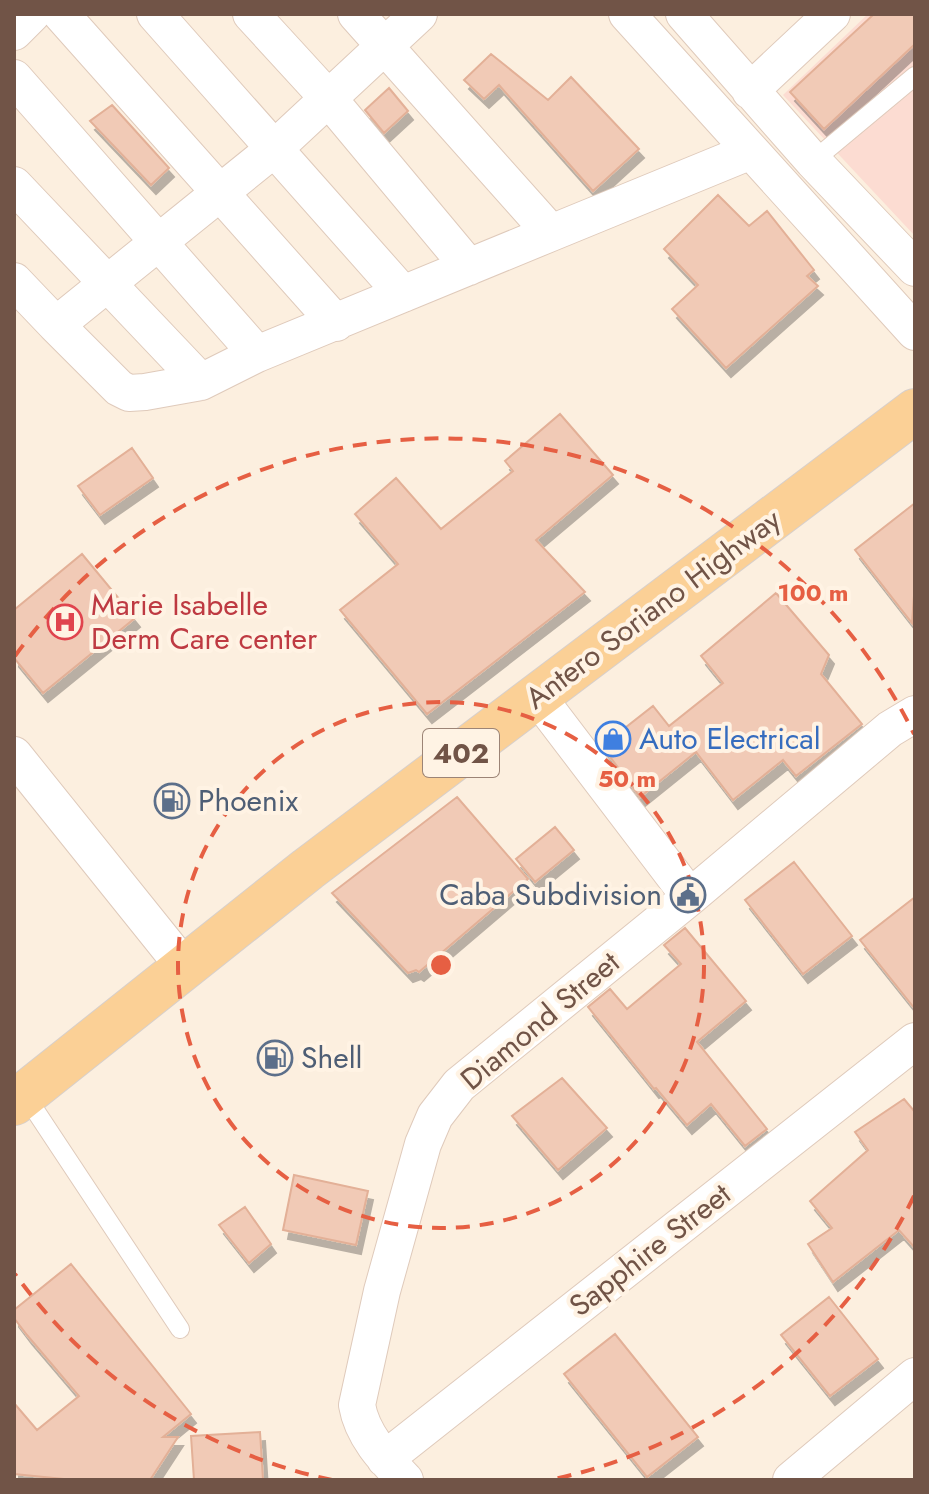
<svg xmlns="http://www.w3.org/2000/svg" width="929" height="1494" font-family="Jost,sans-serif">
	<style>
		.commercial { fill: #fcdcd2 }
		.building { fill: #f1cab6; stroke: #e3b097; stroke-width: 2; filter: url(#shadow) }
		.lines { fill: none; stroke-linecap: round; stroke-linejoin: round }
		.lane-casing { stroke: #dfcabb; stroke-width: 20 }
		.street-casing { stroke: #dfcabb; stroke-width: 38 }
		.primary-casing { stroke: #d7cfcb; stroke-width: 46 }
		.lane { stroke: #fff; stroke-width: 18 }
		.street { stroke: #fff; stroke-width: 36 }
		.primary { stroke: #fbd096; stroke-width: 44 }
		.ring { fill: none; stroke: #e65f43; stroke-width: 4; stroke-dasharray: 14 10 }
		.labels { text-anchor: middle; stroke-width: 8; stroke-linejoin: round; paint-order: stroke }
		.shield { fill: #fff3e4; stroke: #9c8476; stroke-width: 2 }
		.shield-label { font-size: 28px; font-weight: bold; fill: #715447 }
		.health-label { font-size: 30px; fill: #be3a42; stroke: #fff3e4; text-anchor: start }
		.street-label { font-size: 30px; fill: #715447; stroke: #fff3e4 }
		.shop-label { font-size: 30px; fill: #366cbe; stroke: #fff3e4; text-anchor: start }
		.service-label { font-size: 30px; fill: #4e5e75; stroke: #fff3e4; text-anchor: start }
		.centre { fill: #e65f43; stroke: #fff3e4; stroke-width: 4 }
		.ring-label { font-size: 24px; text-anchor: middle; font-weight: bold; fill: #e65f43; stroke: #fff3e4; stroke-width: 8; stroke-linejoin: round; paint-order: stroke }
	</style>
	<defs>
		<filter id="shadow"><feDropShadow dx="5" dy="9" stdDeviation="0" flood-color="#0004"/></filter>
	</defs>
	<rect width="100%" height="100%" fill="#fcefdf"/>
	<!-- commercial -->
	<path class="commercial" d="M868 14H915V236L783 95Z"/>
	<!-- building -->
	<path class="building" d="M874 14H915V44L824 129 790 92Z
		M491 54 548 100 571 77 639 149 593 191 499 85 484 99 464 80Z
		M389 88 408 111 384 133 365 110Z
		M112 105 169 168 151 185 90 121Z
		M718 195 749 226 767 211 814 270 807 276 818 286 726 368 672 309 698 285 664 249Z
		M560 414 613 475 536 540 585 592 427 714 340 610 398 564 355 514 396 478 441 529 513 471 505 461Z
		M132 448 153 478 100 515 78 486Z
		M915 503V582L912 623 855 550Z
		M82 554 135 618 43 693 14 658V610Z
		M776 593 829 655 821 674 862 724 796 776 783 760 733 800 696 752 640 797 602 746 653 706 669 726 723 683 701 656Z
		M457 797 528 879 419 972 416 970 408 973 332 893Z
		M555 827 574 850 535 882 516 859Z
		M794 862 852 936 803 974 745 900Z
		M915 897V1009L860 940Z
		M685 928 746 1001 697 1042 767 1129 745 1146 711 1104 687 1125 656 1088 654 1089 588 1007 610 989 627 1009 681 964 664 945Z
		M562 1078 607 1128 558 1170 512 1116Z
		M904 1099 915 1112V1248L899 1230 833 1282 808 1244 832 1228 810 1201 868 1150 855 1132Z
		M294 1175 368 1191 356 1245 283 1230Z
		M245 1207 271 1244 249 1263 219 1225Z
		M71 1264 191 1414 163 1437H178L150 1480H74L14 1474V1403L37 1430 79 1396 27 1335 14 1318V1310Z
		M829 1297 878 1359 830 1396 781 1335Z
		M615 1334 698 1437 647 1477 564 1374Z
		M260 1432 263 1480H194L191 1436Z"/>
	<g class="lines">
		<!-- lane casing -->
		<g class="lane-casing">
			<path id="lane" d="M813 161 915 76
				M25 1095 180 1329"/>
		</g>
		<!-- street casing -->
		<g class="street-casing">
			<path id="street" d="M61 14 336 323
				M155 14 403 294
				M251 14 328 98 469 267
				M356 14 551 233 751 151
				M419 14 274 149 56 325 119 388 129 393 145 392 201 382 257 354 551 233
				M627 14 915 332
				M684 14 813 161 915 268
				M14 32 32 14
				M14 78 257 354
				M750 91 832 14
				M14 185 201 382
				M14 281 56 325
				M537 696 690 897
				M14 755 185 968
				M385 1459 915 1041
				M405 1480C384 1458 362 1435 357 1405L382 1291 423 1144 435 1116 459 1085 690 897 890 729 915 714
				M791 1480 915 1376"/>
		</g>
		<!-- primary casing -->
		<g class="primary-casing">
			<path id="primary" d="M14 1103 308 869 915 411"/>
		</g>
		<!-- lane -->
		<use href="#lane" class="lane"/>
		<!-- street -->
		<use href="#street" class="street"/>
		<!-- primary -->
		<use href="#primary" class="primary"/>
	</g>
	<!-- distance rings -->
	<g class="ring">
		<circle cx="441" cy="965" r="263"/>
		<path d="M914 1196A526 526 0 0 1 550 1480M332 1480A526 526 0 0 1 15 1274M15 656A526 526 0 0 1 914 734"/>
	</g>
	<!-- icons -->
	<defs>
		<g id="hospital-ring" transform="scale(1.8)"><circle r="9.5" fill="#fff3e4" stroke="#e0444e" stroke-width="1.5"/><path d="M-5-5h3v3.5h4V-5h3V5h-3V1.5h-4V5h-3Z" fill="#e0444e"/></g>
		<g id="shop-ring" transform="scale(1.8)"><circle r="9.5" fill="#fff3e4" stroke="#3f7fe0" stroke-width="1.5"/><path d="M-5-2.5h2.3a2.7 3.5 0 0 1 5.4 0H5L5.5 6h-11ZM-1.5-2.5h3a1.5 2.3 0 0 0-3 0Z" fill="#3f7fe0"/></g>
		<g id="fuel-ring" transform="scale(1.8)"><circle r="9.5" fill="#fff3e4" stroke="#5c6f8a" stroke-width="1.5"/><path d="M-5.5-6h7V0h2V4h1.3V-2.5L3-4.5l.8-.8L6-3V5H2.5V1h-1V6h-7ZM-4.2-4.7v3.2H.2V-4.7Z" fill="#5c6f8a"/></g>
		<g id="civic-ring" transform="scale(1.8)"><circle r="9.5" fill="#fff3e4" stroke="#5c6f8a" stroke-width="1.5"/><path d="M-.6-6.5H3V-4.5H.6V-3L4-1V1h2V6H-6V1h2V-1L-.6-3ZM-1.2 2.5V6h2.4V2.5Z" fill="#5c6f8a"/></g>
	</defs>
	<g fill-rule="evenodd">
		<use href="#hospital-ring" x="65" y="622"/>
		<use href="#shop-ring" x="613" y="739"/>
		<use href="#fuel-ring" x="172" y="801"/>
		<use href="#civic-ring" x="688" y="895"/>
		<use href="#fuel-ring" x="275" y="1058"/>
	</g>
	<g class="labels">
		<!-- shield labels -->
		<rect class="shield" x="423" y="729" width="76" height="48" rx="6"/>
		<g class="shield-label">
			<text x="461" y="763">402</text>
		</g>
		<!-- health labels -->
		<g class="health-label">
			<text x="91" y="615">Marie Isabelle<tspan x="91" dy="34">Derm Care center</tspan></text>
		</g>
		<!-- street labels -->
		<g class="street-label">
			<text transform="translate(653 609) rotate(-37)" y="10">Antero Soriano Highway</text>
			<text transform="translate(540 1021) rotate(-40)" y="10">Diamond Street</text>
			<text transform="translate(650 1250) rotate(-38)" y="10">Sapphire Street</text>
		</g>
		<!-- shop labels -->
		<g class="shop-label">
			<text x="639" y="749">Auto Electrical</text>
		</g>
		<!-- service labels -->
		<g class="service-label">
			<text x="198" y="811">Phoenix</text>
			<text x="662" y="905" text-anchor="end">Caba Subdivision</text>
			<text x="301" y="1068">Shell</text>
		</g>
	</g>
	<circle cx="441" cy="965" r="12" class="centre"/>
	<g class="ring-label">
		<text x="813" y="601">100 m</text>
		<text x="627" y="787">50 m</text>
	</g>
	<!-- border -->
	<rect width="929" height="1494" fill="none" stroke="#715447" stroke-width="32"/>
</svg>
